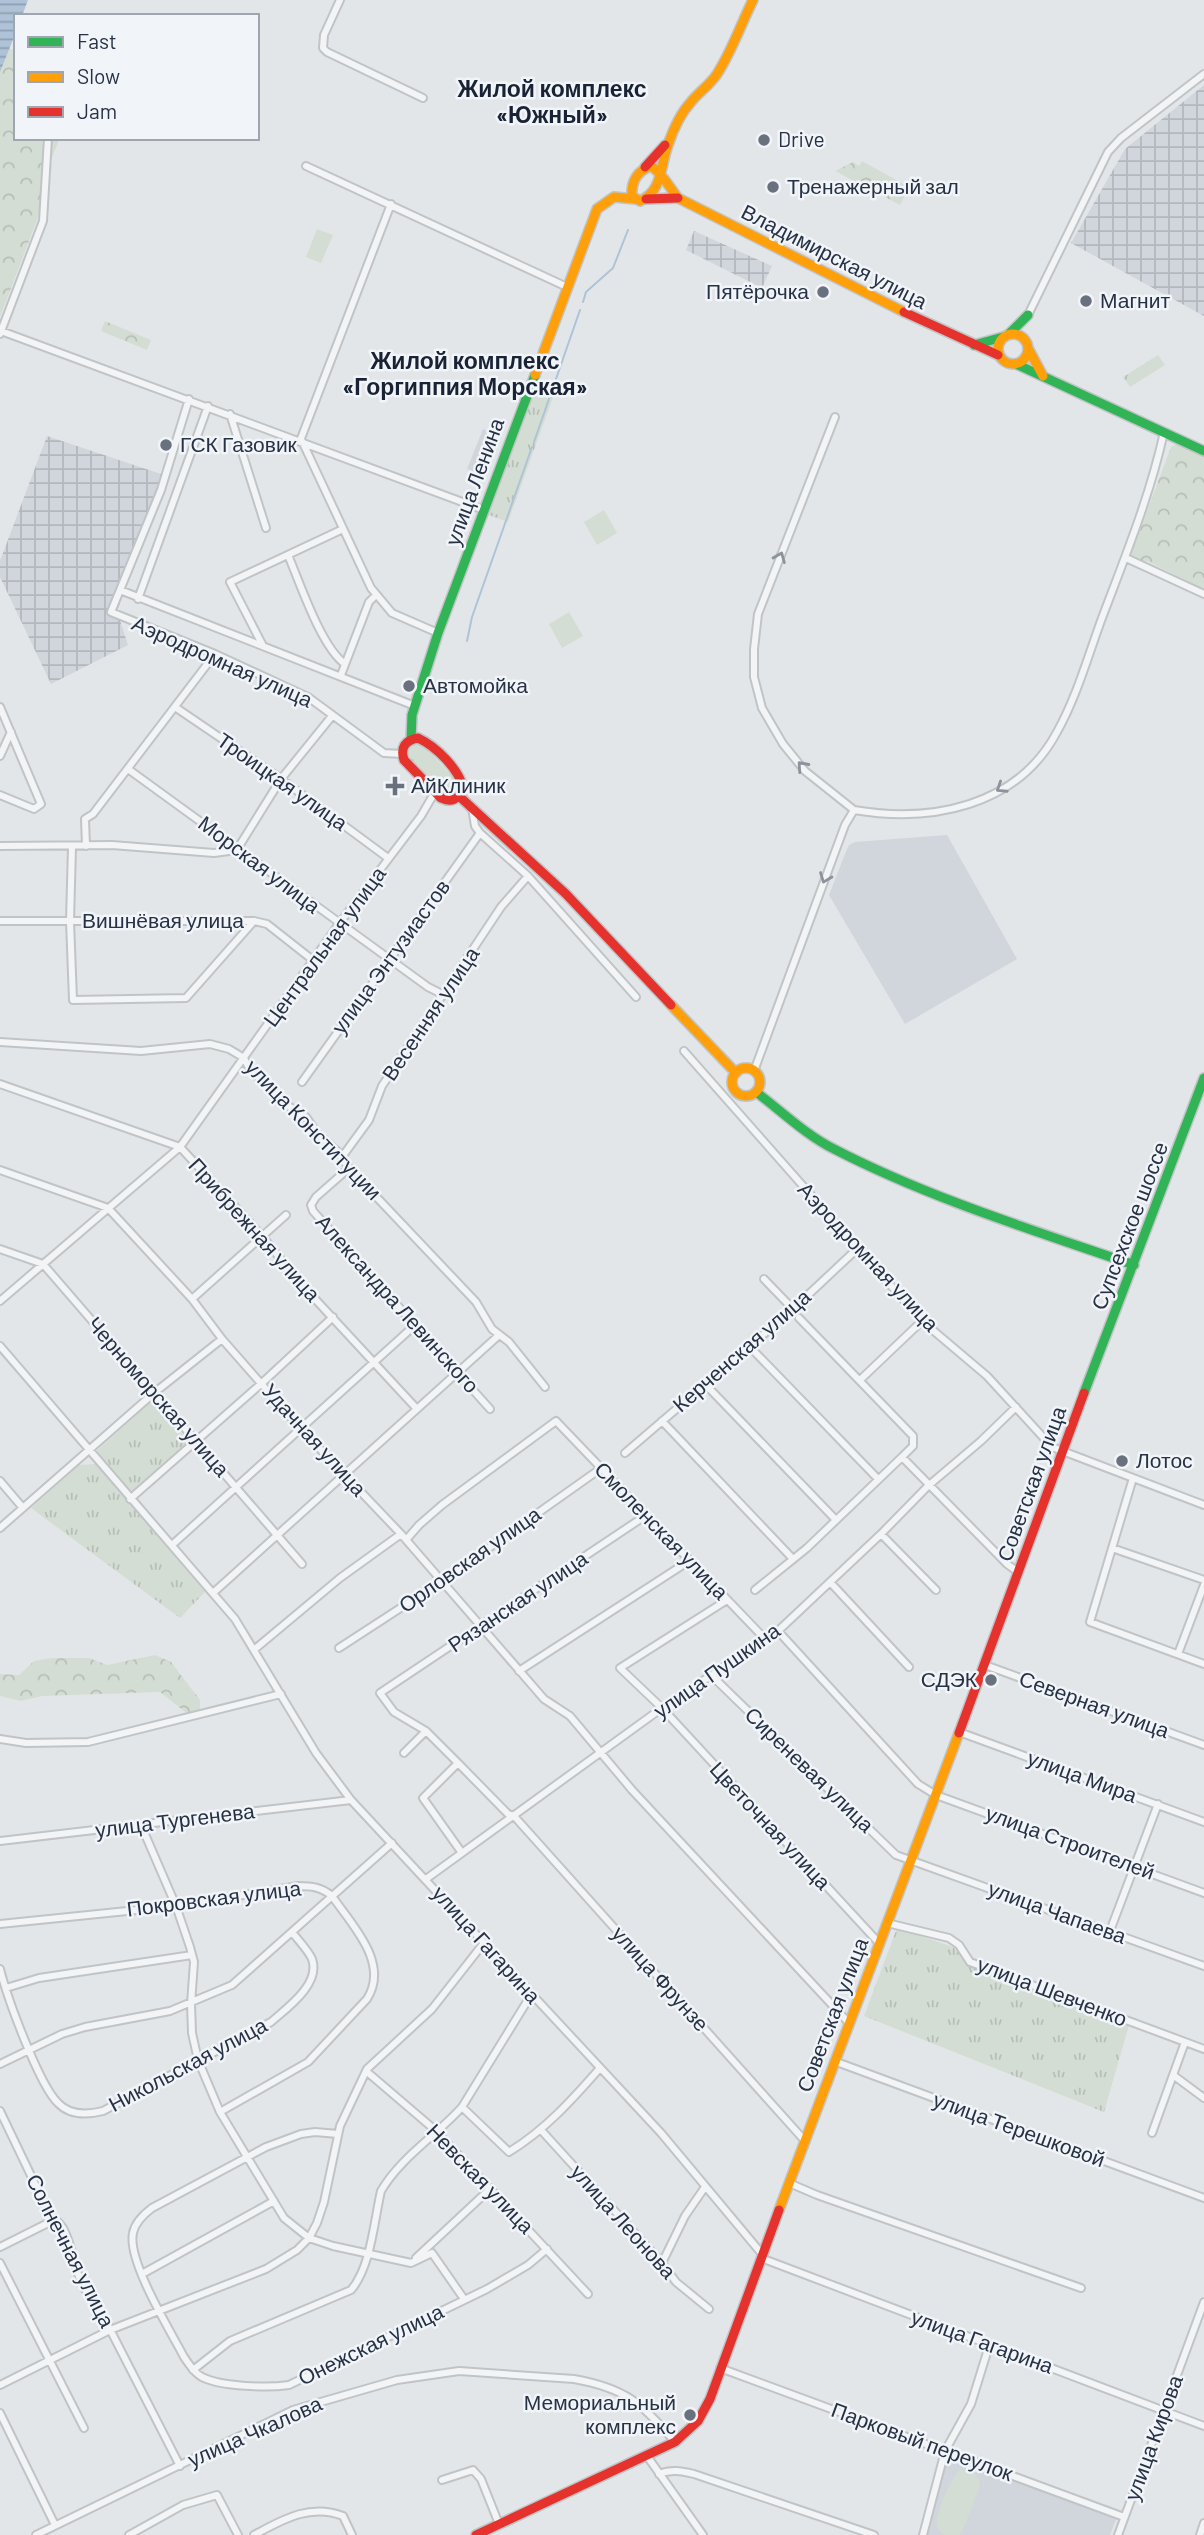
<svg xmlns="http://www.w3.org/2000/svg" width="1204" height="2535" font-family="Barlow,sans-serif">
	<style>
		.built { fill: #d1d5dc }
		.industrial { fill: url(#industrial-grid) }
		.grass { fill: url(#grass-tufts) }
		.forest { fill: url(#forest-crowns) }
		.pitch { fill: #d4ddd3 }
		.water { fill: url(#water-rules) }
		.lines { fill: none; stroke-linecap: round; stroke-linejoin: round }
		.stream { stroke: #aec3d7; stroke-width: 2 }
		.street-casing { stroke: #c1c4c7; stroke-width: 10 }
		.fast-casing { stroke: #c1c4c7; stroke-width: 12 }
		.slow-casing { stroke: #c1c4c7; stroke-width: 12 }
		.jam-casing { stroke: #c1c4c7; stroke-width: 12 }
		.street { stroke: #f3f4f5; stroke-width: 6 }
		.fast { stroke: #30b455; stroke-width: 9 }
		.slow { stroke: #ff9f0a; stroke-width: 9 }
		.jam { stroke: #e5322d; stroke-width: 9 }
		.oneway { stroke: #8d939d }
		.poi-dot { fill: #69717e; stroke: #f1f4f8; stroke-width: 2.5 }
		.labels { text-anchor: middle; stroke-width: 5; stroke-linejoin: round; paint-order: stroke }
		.poi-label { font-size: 21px; fill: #273245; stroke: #f1f4f8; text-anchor: start }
		.street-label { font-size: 21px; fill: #273245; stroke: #f1f4f8 }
		.neighbourhood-label { font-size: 23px; font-weight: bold; fill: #1a2335; stroke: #f1f4f8 }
	</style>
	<defs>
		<pattern id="industrial-grid" width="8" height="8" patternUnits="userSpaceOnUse" patternTransform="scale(1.75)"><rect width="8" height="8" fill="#d1d5dc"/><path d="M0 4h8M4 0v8" fill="none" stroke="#b3b7be"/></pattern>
		<pattern id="grass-tufts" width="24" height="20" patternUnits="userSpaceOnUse" patternTransform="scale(1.75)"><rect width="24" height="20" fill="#d4ddd3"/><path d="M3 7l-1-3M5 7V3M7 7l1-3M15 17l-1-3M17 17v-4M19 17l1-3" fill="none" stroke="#b6beb6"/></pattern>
		<pattern id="forest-crowns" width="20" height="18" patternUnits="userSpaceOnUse" patternTransform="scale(1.75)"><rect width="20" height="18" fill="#d4ddd3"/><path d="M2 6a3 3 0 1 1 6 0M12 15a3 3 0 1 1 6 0" fill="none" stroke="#b6beb6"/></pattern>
		<pattern id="water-rules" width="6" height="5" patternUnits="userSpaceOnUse" patternTransform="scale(1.75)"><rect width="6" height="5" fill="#aec3d7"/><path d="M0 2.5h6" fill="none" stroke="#8e9fb0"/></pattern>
	</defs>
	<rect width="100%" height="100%" fill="#e3e6e9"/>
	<!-- built -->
	<path class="built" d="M483 429 495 434 492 442 497 444 484 476 467 469Z
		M947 835 1017 959 905 1024 829 895 845 854 849 845 855 842Z
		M950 2455 1117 2517 1110 2535H921Z"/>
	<!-- industrial -->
	<path class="industrial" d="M1204 85V316L1071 243 1125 149Z
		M694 231 772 266 762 288 686 250Z
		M47 436 170 477 117 611 128 645 51 684 0 577V561Z"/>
	<!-- grass -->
	<path class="grass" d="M1158 355 1165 365 1130 387 1123 377Z
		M535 385 555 392 508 522 486 514Z
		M417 743 424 746 457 781 459 786 455 794 449 796 443 794 408 758V749Z
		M153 1400 189 1442 131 1496 92 1455Z
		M96 1464 205 1592 180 1618 31 1508 79 1465Z
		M897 1928 953 1947 982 1973 1129 2025 1104 2112 864 2016Z"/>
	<!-- forest -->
	<path class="forest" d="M4 46 16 51V138H54L59 140 40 188 48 191 0 317V56Z
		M862 161 909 187 900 205 835 171 853 162 859 166Z
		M105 321 151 340 147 350 101 331Z
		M1177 444 1204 456V589L1147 561 1142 563 1134 560 1131 554 1171 447Z
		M155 1655 171 1662 200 1700V1710L189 1715 160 1692 42 1696 21 1701 0 1696V1674L19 1675 34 1661 52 1658H89L107 1665Z"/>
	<!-- pitch -->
	<path class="pitch" d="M317 229 333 235 321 263 306 257Z
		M604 510 617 533 597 545 584 522Z
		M569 612 583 636 562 648 549 624Z
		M960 2470C972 2468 980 2475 980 2486L962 2532 959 2535H945C941 2532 939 2532 937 2527 934 2516 952 2476 960 2470Z"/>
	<!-- water -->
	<path class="water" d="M0 0H28L22 16H16V32L0 72Z"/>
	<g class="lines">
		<!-- stream -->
		<path class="stream" d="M583 302 586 292 613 268 628 230
			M534 442 580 310
			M467 641 472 617 532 447"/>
		<!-- street casing -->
		<g class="street-casing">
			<path id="street" d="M340 0 324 35 323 48 327 52 423 98
				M306 166 567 287
				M1028 315 1108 152 1121 138 1204 74
				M1 331 484 510
				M0 334 43 221 48 138
				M189 399 161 490 111 612 215 654 308 697 384 753 402 754
				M230 414 266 528
				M835 417 758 614 754 649V677L762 708 783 744 805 771 854 810
				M300 441 391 204
				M302 441 371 588 392 613 438 633
				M288 555C300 583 321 647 345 664
				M1126 558 1204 594
				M120 590 415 706
				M138 599 208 406
				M262 644 230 582 343 529
				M341 675 369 602 376 595
				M0 707 41 804 34 809 0 795
				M175 707 281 779 388 858
				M0 756 11 732
				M128 769 428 987 444 995
				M472 808 475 826 480 833 528 876 636 997
				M0 846 112 845 214 853 236 850 238 848
				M86 846 85 819 93 814 215 654
				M72 847 70 921 73 1000 186 998 254 921
				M238 848 281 779 332 716
				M0 921H254L267 924 314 961
				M0 1042 141 1051 210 1044 229 1049 244 1058 249 1068 282 1102 306 1117 317 1133 338 1152 349 1168 476 1302 492 1329 509 1342 545 1387
				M684 1051 922 1321 987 1376 1052 1447 1204 1505
				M754 1071 845 825 854 810C931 823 1017 807 1057 732 1077 696 1088 656 1102 618 1125 557 1150 496 1164 432
				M302 1082 480 833
				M0 1084 180 1147 262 1236 303 1286 417 1409
				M342 1157 369 1120 382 1086 501 907 528 876
				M349 1168 316 1197 311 1205 313 1211 490 1409
				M0 1170 108 1208 192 1299 222 1339 301 1429 401 1534 544 1699 570 1716 632 1790 848 2022
				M0 1249 43 1264 302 1564
				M764 1279 793 1309
				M192 1299 286 1215
				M0 1301 180 1147 339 924 421 816 435 792
				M799 1318 913 1436V1446L902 1457 1007 1564 1018 1572
				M0 1346 235 1619 316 1753 351 1800 661 2133 762 2254
				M749 1346 878 1479
				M860 1380 922 1321
				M705 1384 836 1520
				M662 1421 793 1559
				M625 1453 793 1309 858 1248
				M1133 1478 1090 1622 1204 1664
				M0 1481 23 1508
				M130 1499 262 1383 333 1317
				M0 1528 154 1393 222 1339
				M881 1534 936 1590
				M406 1540 419 1525 442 1505 556 1421 766 1640
				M172 1545 414 1326
				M1112 1548 1204 1580
				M830 1582 909 1667
				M755 1590 807 1548 902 1457
				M213 1593 498 1336
				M727 1600 620 1668 662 1708 879 1943
				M778 1631 918 1784 936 1795 1204 1893
				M339 1648 442 1581 600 1469
				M255 1649 340 1578 401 1534
				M1178 1654 1204 1585
				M985 1665 1204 1745
				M519 1671 689 1561
				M712 1676 896 1855 1204 1966
				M959 1732 1204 1822
				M0 1739 26 1743 88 1742 281 1694
				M404 1753 426 1731
				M458 1763 426 1731 394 1712 380 1693 645 1516
				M141 1825 176 1906 190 1947 194 1962 191 2004 192 2033 198 2060 220 2112 284 2218 309 2238 333 2246 411 2263 432 2253 464 2299
				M0 1841 351 1800
				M462 1853 423 1798 458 1763 508 1814 514 1816 805 2141
				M426 1879 662 1708 778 1631 881 1534 928 1486 981 1441 1016 1407
				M887 1923 949 1938 959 1945 970 1962 1204 2049
				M0 1924 176 1906 298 1886C312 1886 321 1887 332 1896 352 1925 390 1963 367 1999L308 2062 220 2112
				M1110 1931 1158 1804
				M0 1969C7 1997 39 2085 58 2103 70 2116 87 2115 103 2111L271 2022C287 2008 321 1984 312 1959 308 1950 298 1940 292 1932
				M6 1988 39 1978 192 1955
				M834 2061 1204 2198
				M0 2064 62 2034 85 2027 170 2011 232 1985 392 1843
				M366 2071 435 2130 588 2294
				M1173 2075 1204 2098
				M462 2107 509 2152C545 2130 572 2100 600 2068
				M0 2111 48 2211C52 2217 59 2222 63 2228 77 2254 72 2281 97 2304L180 2466
				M541 2130 662 2263 676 2282 709 2309
				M1152 2133 1185 2042
				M338 2134 315 2132 301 2134 266 2147 152 2208C144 2214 135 2222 133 2233 127 2261 170 2330 184 2357 189 2364 194 2373 202 2377 222 2387 268 2388 289 2385L487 2289 528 2265 547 2249
				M789 2183 817 2195 1081 2288
				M0 2247 54 2220
				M416 2258 491 2188
				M761 2258 1204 2426
				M0 2263 84 2428
				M662 2263 685 2216 705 2187
				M142 2274 274 2201
				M720 2368 1124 2517
				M193 2370 230 2341 351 2290C371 2267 374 2221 381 2191 401 2157 436 2136 462 2107L531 1995
				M0 2385 110 2330 266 2269 297 2250 309 2238 317 2223 324 2202 340 2126 367 2069 432 2009 483 1944
				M0 2413 55 2525
				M647 2456 703 2535
				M659 2474C671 2469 681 2471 694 2474L874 2535
				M442 2480 473 2470 481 2479 499 2524
				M36 2535 293 2410 397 2380 459 2371 574 2379C625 2388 642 2403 675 2442
				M129 2535 183 2505 217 2495 238 2535
				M254 2535C282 2520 310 2503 343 2516L352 2535
				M923 2535 945 2451 971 2404 989 2346
				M1118 2535 1204 2302
				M1200 2535 1204 2523"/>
		</g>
		<!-- fast casing -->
		<g class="fast-casing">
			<path id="fast" d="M1010 333 1028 315
				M974 345 1003 337
				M1016 364 1204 451
				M411 740 412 715 438 633 535 375
				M756 1092C780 1110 807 1136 834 1149 929 1198 1033 1230 1134 1265
				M1084 1393 1204 1078"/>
		</g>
		<!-- slow casing -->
		<g class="slow-casing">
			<path id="slow" d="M753 0C741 24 732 51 717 74 710 85 699 92 691 102 680 114 673 130 668 145 660 166 663 191 640 201L632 196C631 182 637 171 651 166 663 174 669 187 678 198L904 312
				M998 349a15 15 0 1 1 30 0a15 15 0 1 1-30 0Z
				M1028 348 1043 376
				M535 375 597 209 614 197 635 199
				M671 1005 736 1073
				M732 1082a14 14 0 1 1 28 0a14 14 0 1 1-28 0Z
				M779 2210 959 1733"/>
		</g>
		<!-- jam casing -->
		<g class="jam-casing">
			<path id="jam" d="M645 167 665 145
				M646 199 678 198
				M904 312 998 355
				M418 738C437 747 459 769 464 790 457 799 452 803 441 798L404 760C400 748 405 740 418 738Z
				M460 797 566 894 671 1005
				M959 1733 1084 1393
				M476 2535 675 2442 698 2421 710 2399 779 2210"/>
		</g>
		<!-- street -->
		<use href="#street" class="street"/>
		<!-- fast -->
		<use href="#fast" class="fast"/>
		<!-- slow -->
		<use href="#slow" class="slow"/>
		<!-- jam -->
		<use href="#jam" class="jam"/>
	</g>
	<!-- one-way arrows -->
	<defs><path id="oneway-chevron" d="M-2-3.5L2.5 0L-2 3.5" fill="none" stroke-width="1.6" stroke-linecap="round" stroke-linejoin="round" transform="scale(1.75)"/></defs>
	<g class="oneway">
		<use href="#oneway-chevron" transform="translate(780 557) rotate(-68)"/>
		<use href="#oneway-chevron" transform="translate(802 766) rotate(-132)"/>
		<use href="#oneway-chevron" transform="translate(1001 788) rotate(147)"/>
		<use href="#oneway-chevron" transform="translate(825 878) rotate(111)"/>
	</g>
	<!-- markers -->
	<g class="poi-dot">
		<circle cx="764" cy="140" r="7"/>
		<circle cx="773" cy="187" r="7"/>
		<circle cx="823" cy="292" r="7"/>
		<circle cx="1086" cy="301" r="7"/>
		<circle cx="166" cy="445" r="7"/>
		<circle cx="409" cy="686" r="7"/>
		<path d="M391.5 775.5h7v7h7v7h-7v7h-7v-7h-7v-7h7z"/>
		<circle cx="1122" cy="1461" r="7"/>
		<circle cx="991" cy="1680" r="7"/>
		<circle cx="690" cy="2415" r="7"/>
	</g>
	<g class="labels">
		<!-- poi labels -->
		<g class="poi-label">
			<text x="778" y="147">Drive</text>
			<text x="787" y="194">Тренажерный зал</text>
			<text x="809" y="299" text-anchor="end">Пятёрочка</text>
			<text x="1100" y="308">Магнит</text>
			<text x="180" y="452">ГСК Газовик</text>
			<text x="423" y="693">Автомойка</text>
			<text x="411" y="793">АйКлиник</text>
			<text x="1136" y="1468">Лотос</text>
			<text x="977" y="1687" text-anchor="end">СДЭК</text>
			<text x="676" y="2410" text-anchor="end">Мемориальный<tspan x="676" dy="24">комплекс</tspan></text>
		</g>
		<!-- street labels -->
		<g class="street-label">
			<text transform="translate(834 257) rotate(27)" y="7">Владимирская улица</text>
			<text transform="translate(475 482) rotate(-70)" y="7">улица Ленина</text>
			<text transform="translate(222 662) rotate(24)" y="7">Аэродромная улица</text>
			<text transform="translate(282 782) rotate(35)" y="7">Троицкая улица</text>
			<text transform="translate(259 865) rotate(37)" y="7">Морская улица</text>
			<text x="163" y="928">Вишнёвая улица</text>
			<text transform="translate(325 947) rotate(-54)" y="7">Центральная улица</text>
			<text transform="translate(391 957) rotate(-54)" y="7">улица Энтузиастов</text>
			<text transform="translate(431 1014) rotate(-56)" y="7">Весенняя улица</text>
			<text transform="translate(313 1130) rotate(46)" y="7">улица Конституции</text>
			<text transform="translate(1130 1226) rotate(-69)" y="7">Супсехское шоссе</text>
			<text transform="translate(254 1230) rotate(48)" y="7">Прибрежная улица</text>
			<text transform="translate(868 1257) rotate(47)" y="7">Аэродромная улица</text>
			<text transform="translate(397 1304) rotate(48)" y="7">Александра Левинского</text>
			<text transform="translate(742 1351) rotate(-41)" y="7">Керченская улица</text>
			<text transform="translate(158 1397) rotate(49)" y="7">Черноморская улица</text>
			<text transform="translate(314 1440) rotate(48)" y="7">Удачная улица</text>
			<text transform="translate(1032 1484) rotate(-70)" y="7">Советская улица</text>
			<text transform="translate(661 1531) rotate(46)" y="7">Смоленская улица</text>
			<text transform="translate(470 1560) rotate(-35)" y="7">Орловская улица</text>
			<text transform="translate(518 1602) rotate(-34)" y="7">Рязанская улица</text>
			<text transform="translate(717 1671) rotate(-35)" y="7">улица Пушкина</text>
			<text transform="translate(1094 1705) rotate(20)" y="7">Северная улица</text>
			<text transform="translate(809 1770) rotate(44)" y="7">Сиреневая улица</text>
			<text transform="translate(1082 1777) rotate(20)" y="7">улица Мира</text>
			<text transform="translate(175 1821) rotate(-7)" y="7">улица Тургенева</text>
			<text transform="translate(770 1826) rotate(47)" y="7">Цветочная улица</text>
			<text transform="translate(1070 1843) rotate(20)" y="7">улица Строителей</text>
			<text transform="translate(214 1899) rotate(-7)" y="7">Покровская улица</text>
			<text transform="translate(1057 1913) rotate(20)" y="7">улица Чапаева</text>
			<text transform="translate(486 1945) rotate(48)" y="7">улица Гагарина</text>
			<text transform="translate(660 1979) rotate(48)" y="7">улица Фрунзе</text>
			<text transform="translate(1052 1992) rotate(21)" y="7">улица Шевченко</text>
			<text transform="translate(833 2015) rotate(-69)" y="7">Советская улица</text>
			<text transform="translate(188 2065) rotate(-28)" y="7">Никольская улица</text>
			<text transform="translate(1019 2130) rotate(20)" y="7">улица Терешковой</text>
			<text transform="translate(480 2179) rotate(46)" y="7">Невская улица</text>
			<text transform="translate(623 2222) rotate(48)" y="7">улица Леонова</text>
			<text transform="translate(70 2251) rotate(63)" y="7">Солнечная улица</text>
			<text transform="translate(982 2342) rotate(20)" y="7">улица Гагарина</text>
			<text transform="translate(371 2345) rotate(-26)" y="7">Онежская улица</text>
			<text transform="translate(255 2432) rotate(-24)" y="7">улица Чкалова</text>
			<text transform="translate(1154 2438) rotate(-70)" y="7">улица Кирова</text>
			<text transform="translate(922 2442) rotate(20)" y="7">Парковый переулок</text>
		</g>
		<!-- neighbourhood labels -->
		<g class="neighbourhood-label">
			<text x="552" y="97">Жилой комплекс<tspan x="552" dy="26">«Южный»</tspan></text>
			<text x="465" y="369">Жилой комплекс<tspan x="465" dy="26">«Горгиппия Морская»</tspan></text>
		</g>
	</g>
	<!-- legend -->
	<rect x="14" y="14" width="245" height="126" fill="#f1f4f8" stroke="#a0a6b0" stroke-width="2"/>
	<rect x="28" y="37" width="35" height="10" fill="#30b455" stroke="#a0a6b0" stroke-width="2"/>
	<text x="77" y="49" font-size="21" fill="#273245">Fast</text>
	<rect x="28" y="72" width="35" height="10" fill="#ff9f0a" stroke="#a0a6b0" stroke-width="2"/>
	<text x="77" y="84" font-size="21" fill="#273245">Slow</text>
	<rect x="28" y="107" width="35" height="10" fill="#e5322d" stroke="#a0a6b0" stroke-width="2"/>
	<text x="77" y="119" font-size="21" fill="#273245">Jam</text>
</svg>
